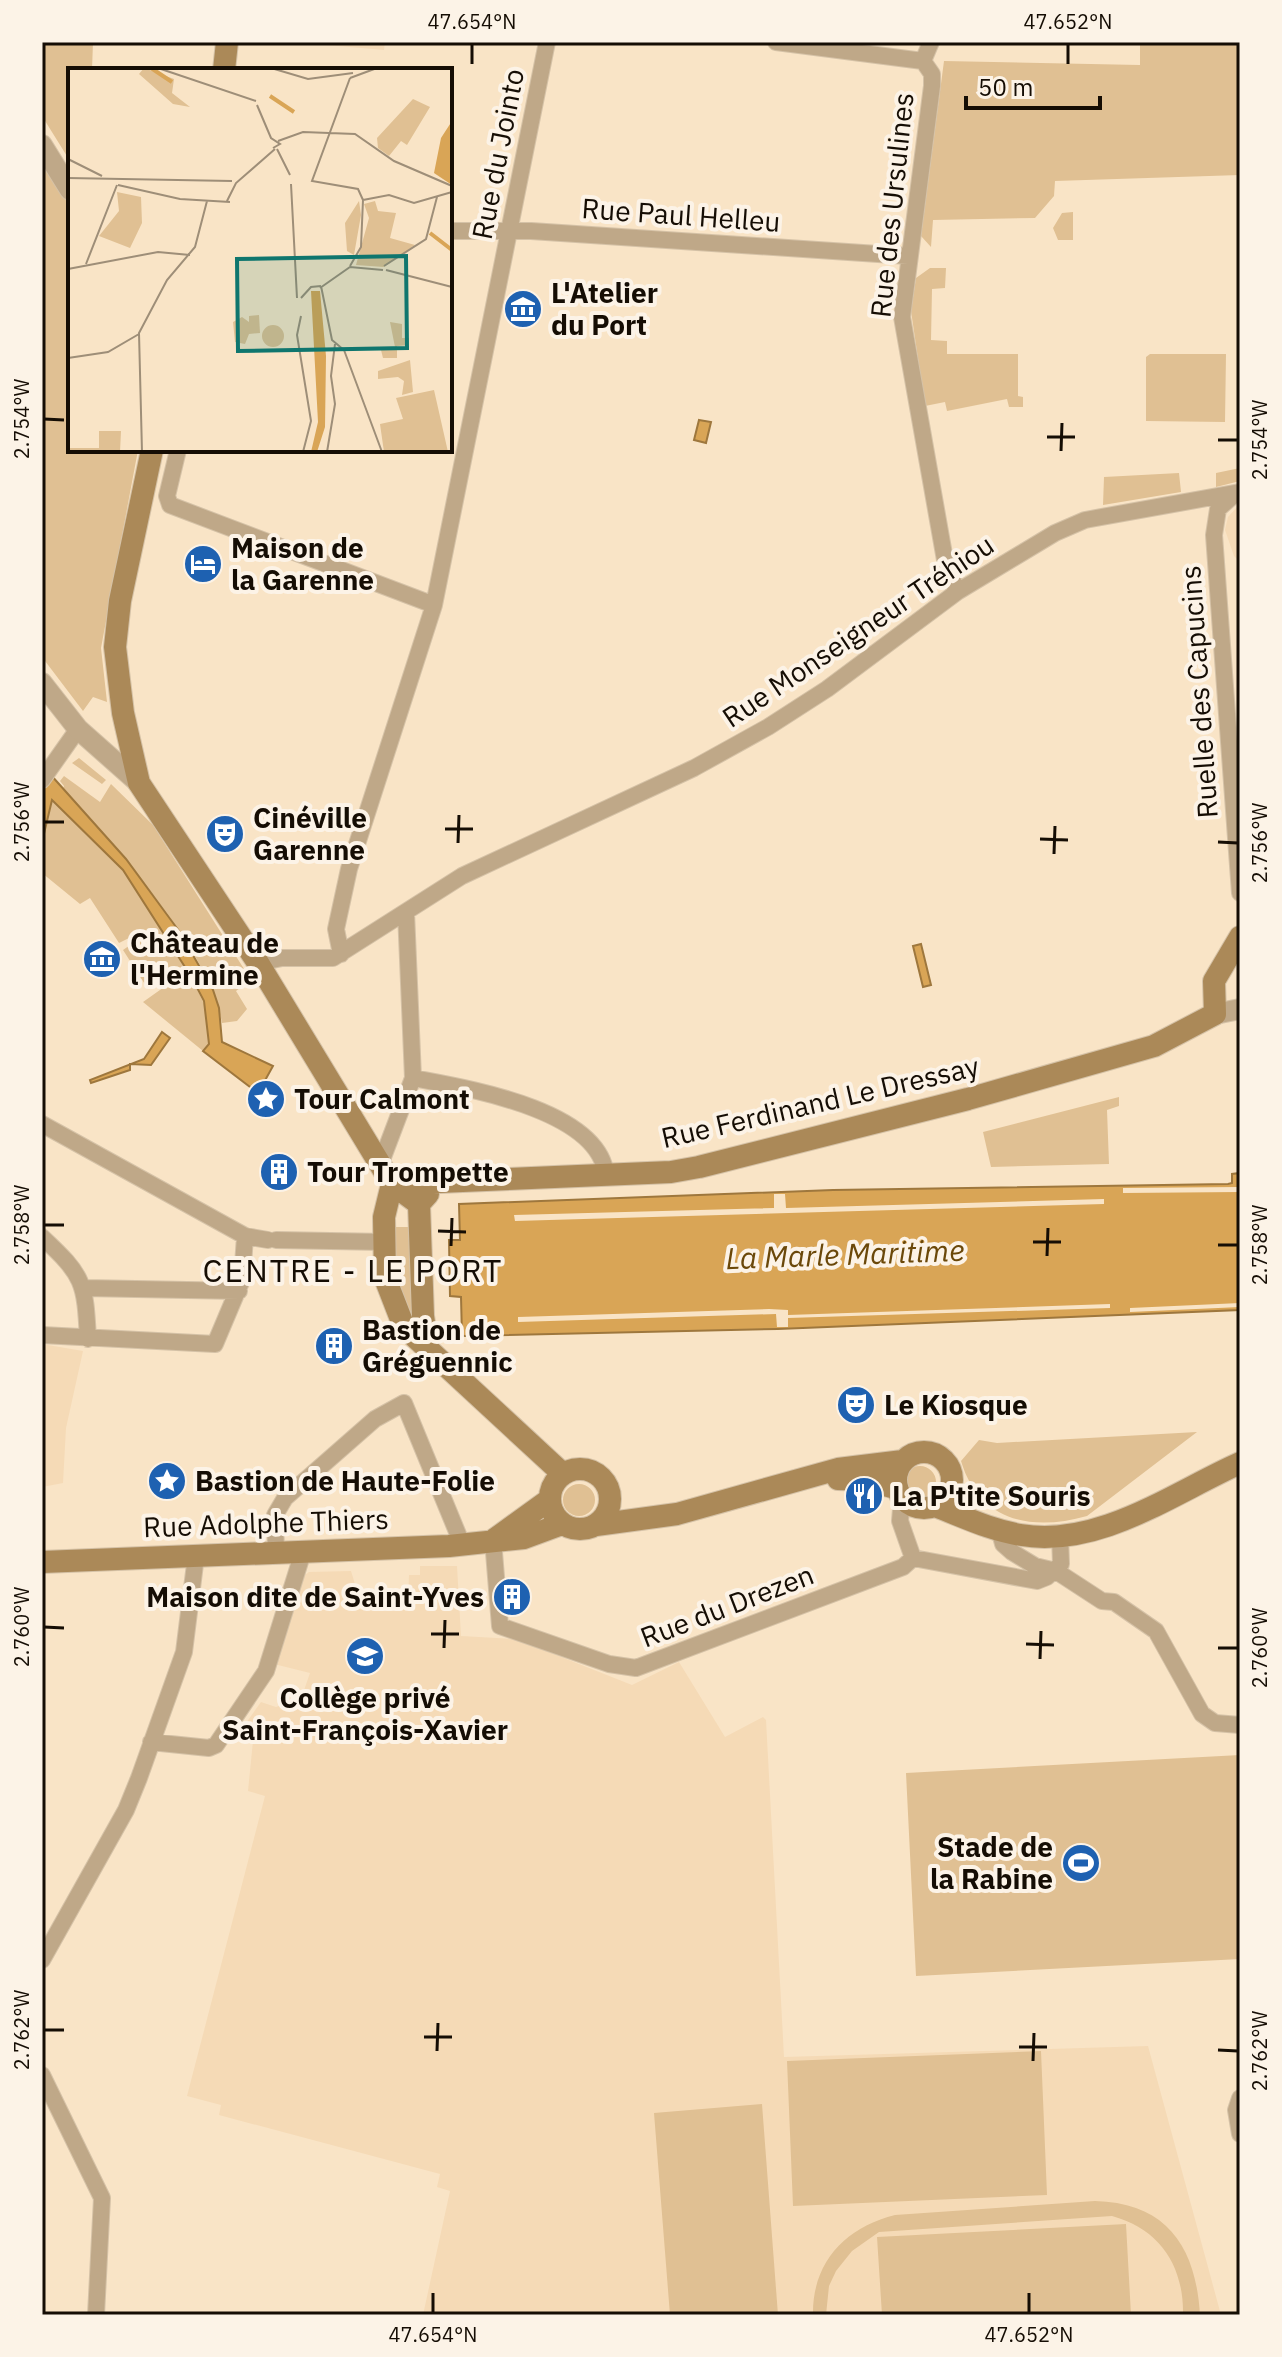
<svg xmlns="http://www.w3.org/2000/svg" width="1282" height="2357" font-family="'IBM Plex Sans',sans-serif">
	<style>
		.built { fill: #f5dab6 }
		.green { fill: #e0c093 }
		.water { fill: #d9a556; stroke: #9e773d; stroke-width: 2 }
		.pier { fill: #f9e4c6 }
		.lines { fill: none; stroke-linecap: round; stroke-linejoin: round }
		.minor-casing { stroke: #d5c2a7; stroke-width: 18 }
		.tertiary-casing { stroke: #d5c2a7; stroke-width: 22 }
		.secondary-casing { stroke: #d5c2a7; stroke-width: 24 }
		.minor { stroke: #bfa888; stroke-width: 16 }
		.tertiary { stroke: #bfa888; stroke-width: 20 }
		.secondary { stroke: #ab8958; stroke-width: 22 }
		.ticks { fill: none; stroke: #150d04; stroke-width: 3 }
		.labels { text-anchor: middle; stroke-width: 8; stroke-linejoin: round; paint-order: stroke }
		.street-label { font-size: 28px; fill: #150d04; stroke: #fcf3e7 }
		.poi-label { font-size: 28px; font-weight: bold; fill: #150d04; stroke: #fcf3e7; text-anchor: start }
		.water-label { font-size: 30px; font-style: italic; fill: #6b4809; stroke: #fcf3e7 }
		.quarter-label { font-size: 32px; letter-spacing: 2px; fill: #150d04; stroke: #fcf3e7 }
		.inset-river { fill: none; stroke: #d9a556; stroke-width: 4 }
		.inset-road { fill: none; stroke: #9e8e78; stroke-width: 2 }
		.view { fill: #0f766e; fill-opacity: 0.15; stroke: #0f766e; stroke-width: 4 }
		.inset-edge { fill: none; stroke: #150d04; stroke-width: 4 }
		.neatline { fill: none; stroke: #150d04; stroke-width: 3 }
		.ticks-label { font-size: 20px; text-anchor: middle; fill: #150d04 }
	</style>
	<rect width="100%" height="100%" fill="#f9e4c6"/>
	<!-- built -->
	<path class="built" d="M293 42H385L384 50Z
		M1240 504V562L1234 556 1225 530 1228 517Z
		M42 1344 83 1351 66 1428 63 1483 42 1487Z
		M420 1566H457L461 1636 516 1639 632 1685 679 1662 725 1737 763 1717 766 1720 784 2057 1148 2046 1221 2315H423L450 2191 437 2187 440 2174 219 2115 221 2105 187 2096 265 1796 248 1791 253 1741 236 1737 261 1702 276 1707 301 1699 310 1673 274 1664 298 1580 309 1572 351 1571 358 1594 370 1598 371 1602 395 1603 408 1600 409 1575H420Z"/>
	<!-- green -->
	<path class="green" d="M42 42H93L92 70H70V161L42 116Z
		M1140 42H1240V175L1055 181 1054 196 1035 218 933 220 931 247 921 236 944 61 1140 65Z
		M42 161 70 204V450H138L101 648 107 702 93 697 83 711 42 657Z
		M1073 212V240H1058L1053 228 1062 213Z
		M930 268H946L945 288 932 289 931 340 947 341V354H1018V396L1023 397V407H1009L1007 399 947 411 945 402 925 406 911 311 916 278Z
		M1150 354H1226L1225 422 1146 421V357Z
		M1240 468V481L1216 487V473Z
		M1179 473 1181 492 1103 505 1104 477Z
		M79 758 106 780 102 784 72 763Z
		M64 776 100 802 111 784 153 825 251 980 236 991 247 1009 237 1021 222 1023C208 946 116 848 62 791L64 786 60 781Z
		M52 799 123 870 192 978 206 1008 209 1044 203 1051 143 1002 167 985 164 981 148 989 123 950 136 941 133 936 119 943 90 898 80 904 42 873V842Z
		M1119 1097V1106L1107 1110 1109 1164 991 1167 983 1132Z
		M394 1227H410L415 1332 399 1302Z
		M1197 1432 1087 1516C1031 1532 979 1521 961 1461L979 1440 997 1443Z
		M904 1482a16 16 0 1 1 32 0a16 16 0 1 1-32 0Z
		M563 1500a16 16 0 1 1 32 0a16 16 0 1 1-32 0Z
		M1240 1755V1959L916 1976 906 1773Z
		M1041 2051 1047 2195 793 2206 787 2061Z
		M762 2104 778 2315H670L654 2113Z
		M1095 2201C1168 2203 1196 2248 1200 2315H1183C1184 2266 1160 2229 1112 2216L879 2232 852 2251 836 2271 829 2286 826 2315H813C812 2262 846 2227 895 2215Z
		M1126 2224 1131 2315H882L877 2237Z"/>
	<!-- water -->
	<path class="water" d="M699 420 711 422 706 443 694 440Z
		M42 765 126 859 179 931 213 990 219 1008 222 1042 273 1066 263 1084 254 1090 203 1051 209 1044 204 1001 192 978 123 870 52 800 42 842Z
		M921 944 931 985 923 987 913 946Z
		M162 1032 170 1038 151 1065 130 1064V1070L91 1083 90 1080 144 1059Z
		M1240 1173V1310L778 1329 462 1336 461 1297 450 1296 449 1240H460L459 1204 833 1190 1228 1184 1232 1183V1174Z"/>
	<!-- pier -->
	<path class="pier" d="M1240 1187V1192L1123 1193V1188Z
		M774 1194H785L786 1208 1104 1199V1204L515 1221 514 1215 774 1208Z
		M1240 1303V1307L1130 1312V1308Z
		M1110 1304V1308L788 1318V1327H777L776 1314 518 1322V1317L769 1309 788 1310V1315Z"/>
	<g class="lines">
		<!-- minor casing -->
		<g class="minor-casing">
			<path id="minor" d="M776 42 923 61
				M923 61 932 74V86L902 317 945 560 957 592
				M923 61 931 42
				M450 231H531L908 256
				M178 450 167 496 170 505 434 605
				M1236 493 1218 509 1214 535 1240 893
				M42 780 78 729
				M341 954 336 929 349 869 434 605 547 42
				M258 963 282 958H333L462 876 694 768 768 727 827 689 957 592 1055 533 1085 520 1240 492
				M413 1078C465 1088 599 1109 606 1175
				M42 1124 245 1236 268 1240
				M380 1165 413 1078 406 912
				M42 1237C84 1276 85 1282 88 1339
				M276 1240 385 1242
				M84 1288 239 1291
				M42 1335 215 1344 242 1280 245 1236
				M902 1497 900 1521 913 1558 1037 1581 1047 1577 1061 1564 1060 1536
				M999 1529 1003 1544 1012 1552 1035 1566 1056 1571 1102 1601 1114 1602 1156 1631 1202 1714 1215 1723 1240 1725
				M493 1540 500 1626 609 1664 636 1668 903 1567 913 1558
				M276 1553 275 1515 285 1498 375 1419 404 1403 462 1544
				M151 1742 209 1748 216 1745 266 1671 303 1552
				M42 1960 126 1810 139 1778 184 1652 196 1556
				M42 2075 102 2198 96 2315
				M1240 2098 1236 2110 1240 2134"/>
		</g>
		<!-- tertiary casing -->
		<g class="tertiary-casing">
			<path id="tertiary" d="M42 145 70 190
				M42 683 78 729 139 783
				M1215 1014 1240 1009"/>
		</g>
		<!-- secondary casing -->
		<g class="secondary-casing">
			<path id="secondary" d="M224 70 227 42
				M152 450 120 601 115 647 123 713 139 783 258 963 392 1184 419 1204
				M392 1184 671 1172 699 1167 968 1099 1154 1046 1215 1014 1214 981 1240 937
				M392 1184 384 1217 385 1278 404 1327 563 1474
				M428 1194 419 1204 423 1316 428 1349
				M896 1480a28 28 0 1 1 56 0a28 28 0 1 1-56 0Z
				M550 1499a30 30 0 1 1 60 0a30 30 0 1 1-60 0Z
				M838 1479 866 1480 896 1488
				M935 1506C964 1517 990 1530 1021 1535 1099 1548 1173 1493 1240 1463
				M596 1525 677 1514 838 1469 903 1461
				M495 1539 549 1500
				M42 1562 449 1546 524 1538 562 1524"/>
		</g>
		<!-- minor -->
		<use href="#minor" class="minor"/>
		<!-- tertiary -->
		<use href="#tertiary" class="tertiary"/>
		<!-- secondary -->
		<use href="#secondary" class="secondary"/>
	</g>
	<!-- ticks -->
	<path class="ticks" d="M472 64V44M1068 64V44M44 419 64 420M1047 437H1075M1218 440H1238M1061 451 1062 423M44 822H64M445 829H473M1040 839 1068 840M1218 842 1238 843M458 843 459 815M1054 854 1055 826M44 1225H64M438 1231 466 1232M1033 1242H1061M1218 1245H1238M451 1246 452 1218M1047 1256 1048 1228M44 1627 64 1628M431 1634H459M1026 1644 1054 1645M444 1648 445 1620M1218 1648H1238M1040 1659 1041 1631M44 2030H64M424 2037H452M1019 2047H1047M1218 2050 1238 2051M437 2051 438 2023M1033 2061 1034 2033M433 2313V2293M1029 2313V2293"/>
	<!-- icons -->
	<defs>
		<g id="museum-disc" transform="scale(2)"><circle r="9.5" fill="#1e61b1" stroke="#fcf3e7"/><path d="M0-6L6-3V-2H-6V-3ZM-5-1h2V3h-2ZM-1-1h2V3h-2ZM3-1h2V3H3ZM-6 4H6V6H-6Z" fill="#fff"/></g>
		<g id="hotel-disc" transform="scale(2)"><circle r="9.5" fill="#1e61b1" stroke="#fcf3e7"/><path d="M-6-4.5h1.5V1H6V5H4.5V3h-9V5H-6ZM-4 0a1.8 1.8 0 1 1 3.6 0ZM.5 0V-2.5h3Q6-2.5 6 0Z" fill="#fff"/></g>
		<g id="theatre-disc" transform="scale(2)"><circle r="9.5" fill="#1e61b1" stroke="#fcf3e7"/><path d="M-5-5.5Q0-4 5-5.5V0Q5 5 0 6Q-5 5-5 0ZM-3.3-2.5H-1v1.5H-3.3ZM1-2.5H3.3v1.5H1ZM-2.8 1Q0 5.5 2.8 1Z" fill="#fff"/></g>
		<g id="sight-disc" transform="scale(2)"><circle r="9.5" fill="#1e61b1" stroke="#fcf3e7"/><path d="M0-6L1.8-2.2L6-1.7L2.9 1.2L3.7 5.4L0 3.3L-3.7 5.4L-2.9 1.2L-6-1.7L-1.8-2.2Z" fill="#fff"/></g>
		<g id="building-disc" transform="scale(2)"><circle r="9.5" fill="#1e61b1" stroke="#fcf3e7"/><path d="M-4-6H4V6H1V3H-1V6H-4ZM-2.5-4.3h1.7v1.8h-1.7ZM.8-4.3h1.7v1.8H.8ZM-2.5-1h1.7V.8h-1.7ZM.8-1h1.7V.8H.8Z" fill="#fff"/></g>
		<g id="restaurant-disc" transform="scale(2)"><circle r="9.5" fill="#1e61b1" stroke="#fcf3e7"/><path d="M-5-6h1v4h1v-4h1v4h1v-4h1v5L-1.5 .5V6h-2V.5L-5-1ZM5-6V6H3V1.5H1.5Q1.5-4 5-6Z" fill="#fff"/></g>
		<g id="school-disc" transform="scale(2)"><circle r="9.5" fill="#1e61b1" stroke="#fcf3e7"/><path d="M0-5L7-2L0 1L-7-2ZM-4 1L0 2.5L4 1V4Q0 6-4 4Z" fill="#fff"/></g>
		<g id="stadium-disc" transform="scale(2)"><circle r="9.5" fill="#1e61b1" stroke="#fcf3e7"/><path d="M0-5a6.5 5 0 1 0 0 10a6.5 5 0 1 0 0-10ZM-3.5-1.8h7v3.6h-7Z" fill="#fff"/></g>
	</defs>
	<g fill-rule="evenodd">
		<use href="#museum-disc" x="523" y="309"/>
		<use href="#hotel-disc" x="203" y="564"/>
		<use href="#theatre-disc" x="225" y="834"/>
		<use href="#museum-disc" x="102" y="959"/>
		<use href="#sight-disc" x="266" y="1099"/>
		<use href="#building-disc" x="279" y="1172"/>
		<use href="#building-disc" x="334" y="1346"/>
		<use href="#theatre-disc" x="856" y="1405"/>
		<use href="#sight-disc" x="167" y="1481"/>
		<use href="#restaurant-disc" x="864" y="1496"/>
		<use href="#building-disc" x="512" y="1597"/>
		<use href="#school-disc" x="365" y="1656"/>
		<use href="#stadium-disc" x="1081" y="1863"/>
	</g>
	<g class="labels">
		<!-- street labels -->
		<g class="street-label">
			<text transform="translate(498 154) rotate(-79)" y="10">Rue du Jointo</text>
			<text transform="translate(892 205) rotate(-84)" y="10">Rue des Ursulines</text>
			<text transform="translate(681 215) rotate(4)" y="10">Rue Paul Helleu</text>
			<text transform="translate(858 631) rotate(-34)" y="10">Rue Monseigneur Tréhiou</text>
			<text transform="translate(1199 692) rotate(-94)" y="10">Ruelle des Capucins</text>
			<text transform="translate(820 1102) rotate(-13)" y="10">Rue Ferdinand Le Dressay</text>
			<text transform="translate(266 1523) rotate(-2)" y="10">Rue Adolphe Thiers</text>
			<text transform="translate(727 1606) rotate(-21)" y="10">Rue du Drezen</text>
		</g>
		<!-- poi labels -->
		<g class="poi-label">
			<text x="551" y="303">L'Atelier<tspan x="551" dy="32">du Port</tspan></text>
			<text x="231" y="558">Maison de<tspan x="231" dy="32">la Garenne</tspan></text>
			<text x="253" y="828">Cinéville<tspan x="253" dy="32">Garenne</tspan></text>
			<text x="130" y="953">Château de<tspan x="130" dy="32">l'Hermine</tspan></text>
			<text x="294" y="1109">Tour Calmont</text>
			<text x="307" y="1182">Tour Trompette</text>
			<text x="362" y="1340">Bastion de<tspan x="362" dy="32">Gréguennic</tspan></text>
			<text x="884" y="1415">Le Kiosque</text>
			<text x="195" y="1491">Bastion de Haute-Folie</text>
			<text x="892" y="1506">La P'tite Souris</text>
			<text x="484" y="1607" text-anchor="end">Maison dite de Saint-Yves</text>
			<text x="365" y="1708" text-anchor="middle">Collège privé<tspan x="365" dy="32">Saint-François-Xavier</tspan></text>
			<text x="1053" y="1857" text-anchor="end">Stade de<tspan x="1053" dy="32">la Rabine</tspan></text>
		</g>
		<!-- water labels -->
		<g class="water-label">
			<text transform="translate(845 1255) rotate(-2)" y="10">La Marle Maritime</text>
		</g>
		<!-- quarter labels -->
		<g class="quarter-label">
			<text x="353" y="1282">CENTRE - LE PORT</text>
		</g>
	</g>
	<!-- overview -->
	<g transform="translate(68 68)">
		<rect width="384" height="384" fill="#f9e4c6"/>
		<path d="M76 0 106 11 104 25 122 39 105 36 71 6ZM345 31 362 39 339 77 333 73 321 88 310 80 309 70ZM49 124 73 129 74 155 62 180 31 168 51 143ZM291 133 293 147 286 187 279 183 277 155ZM307 133 310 143 328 145 322 170 347 177 316 199 288 197 301 150 296 136ZM191 247 192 265 181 266 177 276 167 274 165 254 174 249 181 254V248ZM322 254 334 256V270H341V277L329 278V290H315L313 282 327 279ZM194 268a11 11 0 1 1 22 0a11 11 0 1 1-22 0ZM342 292 345 324 334 327 336 313 330 309 310 311V303ZM366 322 380 384H316L312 356 335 351 328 330ZM31 363H53L52 384H0V380H31Z" fill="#e0c093"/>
		<path d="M384 53 383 106 384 117 366 105 373 70ZM243 223H252L258 288 257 359 249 384H243L250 354Z" fill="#d9a556"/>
		<path class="inset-river" d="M83 0 104 14M202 28 226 44M362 165 384 182"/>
		<path class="inset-road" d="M90 0 188 33M203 0 240 11 285 5M282 10 244 113 290 121 295 132 293 179 282 198M282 10 309 0M189 37 203 70 212 76 205 80M210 73 235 64 287 66 326 93 384 118M209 81 222 107M0 91 34 108M0 110 164 113M223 116 229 230M50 117 112 131 162 134M295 132 321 127 346 135 384 124M159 133 168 115 207 81M18 196 49 117M316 198 358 171 369 129M0 201 90 184 122 187M318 202 384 219M253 218 264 272 276 282 314 384M252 220 282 199 315 202M233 230 243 219 253 218M233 248 229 267 243 353 235 384M0 290 40 284 71 266M74 384 71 265 99 212 127 179 139 133M259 384 267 336 263 308 267 276"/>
		<path class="view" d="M338 188 339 280 170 283 169 191Z"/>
		<rect width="384" height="384" class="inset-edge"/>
	</g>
	<!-- border -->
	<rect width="1282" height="2357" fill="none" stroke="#fcf3e7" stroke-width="88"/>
	<!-- scale -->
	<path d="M966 96v12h134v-12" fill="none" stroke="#150d04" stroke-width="4"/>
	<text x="978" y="96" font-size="24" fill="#150d04" stroke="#fcf3e7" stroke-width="6" paint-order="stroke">50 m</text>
	<rect x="44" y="44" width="1194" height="2269" class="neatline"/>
	<g class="ticks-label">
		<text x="472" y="29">47.654°N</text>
		<text x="1068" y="29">47.652°N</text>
		<text transform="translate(22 419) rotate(-90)" y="7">2.754°W</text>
		<text transform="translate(1260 440) rotate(-90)" y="7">2.754°W</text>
		<text transform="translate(22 822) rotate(-90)" y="7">2.756°W</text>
		<text transform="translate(1260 843) rotate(-90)" y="7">2.756°W</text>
		<text transform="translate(22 1225) rotate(-90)" y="7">2.758°W</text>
		<text transform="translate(1260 1245) rotate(-90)" y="7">2.758°W</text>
		<text transform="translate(22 1627) rotate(-90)" y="7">2.760°W</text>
		<text transform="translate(1260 1648) rotate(-90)" y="7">2.760°W</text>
		<text transform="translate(22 2030) rotate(-90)" y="7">2.762°W</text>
		<text transform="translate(1260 2051) rotate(-90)" y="7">2.762°W</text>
		<text x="433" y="2342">47.654°N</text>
		<text x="1029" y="2342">47.652°N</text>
	</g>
</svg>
